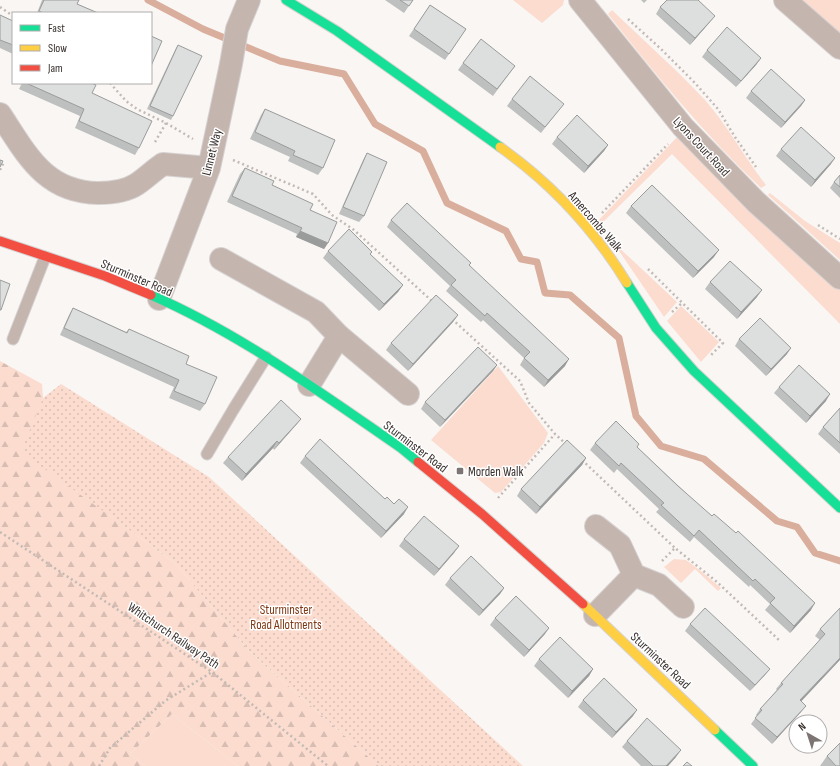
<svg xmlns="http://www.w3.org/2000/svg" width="840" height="766" font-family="'Sofia Sans Condensed',sans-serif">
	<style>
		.grass { fill: #fbdccf }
		.forest { fill: url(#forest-firs) }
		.garden { fill: url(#garden-dots) }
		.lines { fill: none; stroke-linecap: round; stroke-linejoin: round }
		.stream { stroke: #d9ae9c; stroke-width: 7 }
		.lane-casing { stroke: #d6d2d1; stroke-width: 13 }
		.street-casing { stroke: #d6d2d1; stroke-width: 24 }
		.fast-casing { stroke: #d6d2d1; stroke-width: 11 }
		.slow-casing { stroke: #d6d2d1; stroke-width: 11 }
		.jam-casing { stroke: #d6d2d1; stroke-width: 11 }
		.path { stroke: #c3bab5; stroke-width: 2.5; stroke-dasharray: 2 3; stroke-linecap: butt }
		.lane { stroke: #c4b5af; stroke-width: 11 }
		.street { stroke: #c4b5af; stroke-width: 22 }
		.fast { stroke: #16e098; stroke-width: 9 }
		.slow { stroke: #ffcf43; stroke-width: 9 }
		.jam { stroke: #f24e42; stroke-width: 9 }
		.wall { fill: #bdc0bf }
		.shaded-wall { fill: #9a9c9b }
		.building { fill: #dcdfde; stroke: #9a9c9b }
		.poi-dot { fill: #7c7573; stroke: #fff; stroke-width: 1.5 }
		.labels { text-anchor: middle; stroke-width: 3; stroke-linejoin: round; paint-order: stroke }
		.street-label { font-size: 13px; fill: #38302d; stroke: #fff }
		.poi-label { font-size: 13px; fill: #38302d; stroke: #fff; text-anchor: start }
		.park-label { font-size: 13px; fill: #7f3612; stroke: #fff }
	</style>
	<defs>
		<pattern id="forest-firs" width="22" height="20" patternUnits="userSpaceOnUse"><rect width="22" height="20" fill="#fbdccf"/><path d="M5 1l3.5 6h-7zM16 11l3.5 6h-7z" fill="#d8bdb2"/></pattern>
		<pattern id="garden-dots" width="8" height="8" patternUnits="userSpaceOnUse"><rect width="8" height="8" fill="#fbdccf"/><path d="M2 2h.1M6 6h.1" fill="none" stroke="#d8bdb2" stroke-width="1.8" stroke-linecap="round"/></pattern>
	</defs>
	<rect width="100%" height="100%" fill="#faf6f4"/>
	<!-- grass -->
	<path class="grass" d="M513 0H564L563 5 542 23Z
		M802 0H840V34Z
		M612 10C643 40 676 69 705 100 728 126 744 157 766 185L761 188C705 135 656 75 608 14Z
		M679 135 718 179 790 248 840 289V324L672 154 602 223 599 220Z
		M770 193 805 221 840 243V260L768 195Z
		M613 242 677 302 664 317Z
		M681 306 719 342 701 362 667 321Z
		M498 366 548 433 544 443 501 492 495 493 431 440Z
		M674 559 686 560 701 571 721 588 718 591 695 569 681 583 664 567Z
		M172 714 238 766H146L130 754Z"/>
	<!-- forest -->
	<path class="forest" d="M0 361 42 384 43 398 22 452 174 562 250 652 379 766H238L172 714 130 754 146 766H0Z"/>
	<!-- garden -->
	<path class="garden" d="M61 384 209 477 523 766H379L250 652 174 562 21 452 43 398Z"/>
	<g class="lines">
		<!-- stream -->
		<path class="stream" d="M148 0 203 29 280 61 344 74 375 124 423 151 447 203 506 231 521 259 537 262 545 293 570 295 619 338 636 416 661 446 704 459 777 521 797 527 815 553 840 561"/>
		<!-- lane casing -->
		<g class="lane-casing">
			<path id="lane" d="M13 339 45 257
				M207 454 233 410 266 357"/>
		</g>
		<!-- street casing -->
		<g class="street-casing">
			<path id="street" d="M580 0 683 127 756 202 840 278
				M785 0 840 48
				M0 114C26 153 44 192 98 193 111 193 125 192 137 184 146 178 154 170 163 164L209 168
				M221 259 316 312 339 336 408 394
				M159 299 209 168 231 64 237 29 249 0
				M309 385 339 336
				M596 526 620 545 634 575 659 585 683 607
				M595 615 634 575"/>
		</g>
		<!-- fast casing -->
		<g class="fast-casing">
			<path id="fast" d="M286 0 337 31 500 147
				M627 283 656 328 694 371 840 508
				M151 295C241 334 321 393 401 448L418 462
				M715 730 753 766"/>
		</g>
		<!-- slow casing -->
		<g class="slow-casing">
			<path id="slow" d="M500 147C551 183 595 231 627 283
				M583 604 715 730"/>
		</g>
		<!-- jam casing -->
		<g class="jam-casing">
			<path id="jam" d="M0 241 105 276 151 295
				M418 462 482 514 583 604"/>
		</g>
		<!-- path -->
		<path class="path" d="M0 7 13 16
			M628 19 661 49 695 83 718 109 735 137 756 167
			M110 83 126 101 137 109 166 123 193 139
			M155 142 166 123
			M233 160 313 194 332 215 354 230 433 302
			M0 170 4 162
			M602 213 668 144
			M818 225 840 239
			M648 269 723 343 710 356
			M672 312 682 303
			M452 319 520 381 529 403 555 434 567 445
			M582 460 675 548
			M498 498 555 434
			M0 532 212 672 328 766
			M662 561 675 548 717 582 780 641
			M99 766 110 748 165 701 212 672"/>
		<!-- lane -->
		<use href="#lane" class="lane"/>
		<!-- street -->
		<use href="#street" class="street"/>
		<!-- fast -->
		<use href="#fast" class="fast"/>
		<!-- slow -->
		<use href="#slow" class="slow"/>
		<!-- jam -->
		<use href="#jam" class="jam"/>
	</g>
	<!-- wall -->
	<path class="wall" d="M42 0H79L77 4 98 13H37Z
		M385 0H413L404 13Z
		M641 0H647L644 3Z
		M430 5 466 29 445 60 409 36Z
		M660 7 710 22 690 45 656 14Z
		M0 15 13 21V54L0 48Z
		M178 45 173 116 171 120 147 109 176 48Z
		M707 50 761 58 756 65 736 87 702 57Z
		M463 63 515 66 493 96 458 70Z
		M22 83H91L92 93 139 148 135 155 75 128 80 116 19 89Z
		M751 91 805 100 801 106 781 128 746 98Z
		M512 99 559 110 541 133 507 106Z
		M265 109 323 168 318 175 288 161 290 157 250 139 261 115Z
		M557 137 608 145 604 151 584 173 552 144Z
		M781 149 831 164 811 187 776 156Z
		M367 153 364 216 359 222 339 214 363 160Z
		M245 168 310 210 328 243 324 249 296 237 297 234 227 202 240 174Z
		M840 175V198L830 188 834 182Z
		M631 206 714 257 693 278 626 213Z
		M391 220 469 266 565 366 544 387 520 365 524 358 483 320 481 322 446 291 450 286 387 227Z
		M328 251 370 255 403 285 398 292 379 311 323 258Z
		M710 282 757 297 737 319 705 289Z
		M73 308 126 332 129 329 186 364 205 404 200 411 169 398 174 387 60 335 69 315Z
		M458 315 453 322 408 371 386 350 391 343Z
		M739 339 787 354 766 376 735 346Z
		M497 365 493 371 440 427 421 409 425 402Z
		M779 387 826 401 806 423 774 393Z
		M840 408V454L818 434 823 427Z
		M301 419 296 425 274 450 273 448 242 481 223 463 228 457Z
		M595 443 637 447 811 610 790 633 765 610 770 604 750 585 749 587 694 537 690 542 656 512 659 509 617 469 614 473 590 450Z
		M305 456 385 499 404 514 381 538 300 463Z
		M586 458 582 465 536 514 517 496 521 489Z
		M404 539 459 546 454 553 434 576 399 546Z
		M450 578 504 588 500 594 479 616 445 585Z
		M840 608 801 701V712L772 744 751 724 757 716 756 715 760 709 777 690 776 689 781 683 820 640 815 636 820 629Z
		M495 618 545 634 524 657 490 625Z
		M690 624 765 675 750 691 685 631Z
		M539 659 593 669 589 676 568 698 534 666Z
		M583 700 633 716 612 738 578 707Z
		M627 741 676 757 668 766H641L622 747Z
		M827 756 840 766H820Z"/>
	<!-- shaded-wall -->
	<path class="shaded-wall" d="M715 16 710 22 690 45 695 38Z
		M761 58 756 65 736 87 741 81Z
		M805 100 801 106 781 128 785 122Z
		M608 145 604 151 584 173 588 166Z
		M835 158 831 164 811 187 815 180Z
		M300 231 328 243 324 249 296 237Z
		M719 250 714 257 693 278 698 271Z
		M403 285 398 292 379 311 384 304Z
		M762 290 757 297 737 319 741 312Z
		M458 315 453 322 408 371 413 364Z
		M791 348 787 354 766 376 771 369Z
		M569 359 565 366 544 387 548 380Z
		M497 365 493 371 440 427 445 420Z
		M830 394 826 401 806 423 810 416Z
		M301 419 296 425 274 450 279 443Z
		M277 441 273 448 242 481 246 474Z
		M586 458 582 465 536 514 540 507Z
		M408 507 404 514 381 538 386 531Z
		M459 546 454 553 434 576 439 569Z
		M504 588 500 594 479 616 483 610Z
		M815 603 811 610 790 633 794 626Z
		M549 628 545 634 524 657 529 650Z
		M840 658V660L796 707 800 700Z
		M593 669 589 676 568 698 572 691Z
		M770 669 765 675 750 691 755 685Z
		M806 706 801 712 772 744 777 737Z
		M637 710 633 716 612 738 616 732Z
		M681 750 676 757 668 766H666Z"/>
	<!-- building -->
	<path class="building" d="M44 0H79L77 4 98 13H43L39 11Z
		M400 0H413L409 6Z
		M667 0H698L715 16 695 38 660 7Z
		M430 5 466 29 449 54 414 29Z
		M0 15 13 21V45L0 40Z
		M727 27 761 58 741 81 707 50Z
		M151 36 162 41 151 66Z
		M481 39 515 66 497 89 463 63Z
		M178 45 202 56 173 116 150 106Z
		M771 69 805 100 785 122 751 91Z
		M530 76 564 104 545 127 512 99Z
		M26 83H91L96 85 92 93 152 121 139 148 79 121 84 109Z
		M265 109 335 140 323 168 293 155 295 151 255 132Z
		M577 115 608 145 588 166 557 137Z
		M801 127 835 158 815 180 781 149Z
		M367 153 387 162 364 216 343 207Z
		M0 160 3 161 0 167Z
		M245 168 274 181 272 185 313 204 310 210 337 222 328 243 300 231 302 228 232 196Z
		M840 175V187L834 182Z
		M652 185 719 250 698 271 631 206Z
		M407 203 471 263 469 265 569 359 548 380 524 358 530 352 487 313 485 316 451 285 456 280 391 220Z
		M349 229 372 252 370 254 403 285 384 304 328 251Z
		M730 261 762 290 741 312 710 282Z
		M0 280 10 284 1 310H0Z
		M436 295 458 315 413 364 391 343Z
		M73 308 127 333 129 329 189 356 186 364 217 377 205 404 174 391 179 380 64 328Z
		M760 318 791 348 771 369 739 339Z
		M478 347 497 365 445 420 425 402Z
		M799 365 830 394 810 416 779 387Z
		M281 400 301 419 279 443 277 441 246 474 228 457Z
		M840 408V443L823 427Z
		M616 421 639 444 637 447 678 486 712 516 714 514 736 533 738 531 815 603 794 626 770 603 775 598 755 579 753 581 699 530 694 536 661 505 664 503 621 463 619 466 595 443Z
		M320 439 385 499 387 497 394 504 399 499 408 507 386 531 305 456Z
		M567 440 586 458 540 507 521 489Z
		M424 516 459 546 439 569 404 539Z
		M471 556 504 588 483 610 450 578Z
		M516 596 549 628 529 650 495 618Z
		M705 608 770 669 755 685 690 624Z
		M840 608V658L800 700 806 706 777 737 755 718 762 710 760 709 783 684 781 683 825 634 820 629Z
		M560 637 593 669 572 691 539 659Z
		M604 678 637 710 616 732 583 700Z
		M647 718 681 750 666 766H653L627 741Z
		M840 743V766H836L827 756Z
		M687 762 692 766H683Z"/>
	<!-- markers -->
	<rect class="poi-dot" x="456" y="467" width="8" height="8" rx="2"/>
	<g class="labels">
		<!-- street labels -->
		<g class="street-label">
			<text transform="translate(702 146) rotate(47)" y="5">Lyons Court Road</text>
			<text transform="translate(211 152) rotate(-76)" y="5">Linnet Way</text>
			<text transform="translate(596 221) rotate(49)" y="5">Amercombe Walk</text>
			<text transform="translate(137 277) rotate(23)" y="5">Sturminster Road</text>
			<text transform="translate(416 446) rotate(37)" y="5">Sturminster Road</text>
			<text transform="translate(174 635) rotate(34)" y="5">Whitchurch Railway Path</text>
			<text transform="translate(661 660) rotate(43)" y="5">Sturminster Road</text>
		</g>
		<!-- poi labels -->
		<g class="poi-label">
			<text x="468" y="476">Morden Walk</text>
		</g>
		<!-- park labels -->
		<g class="park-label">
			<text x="286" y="614">Sturminster<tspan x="286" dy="15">Road Allotments</tspan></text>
		</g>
	</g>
	<!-- legend -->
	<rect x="12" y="12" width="140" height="72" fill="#ffffff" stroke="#afacab"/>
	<rect x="20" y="25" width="20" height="6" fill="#16e098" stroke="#afacab"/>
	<text x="48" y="32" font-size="12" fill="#38302d">Fast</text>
	<rect x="20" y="45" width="20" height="6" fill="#ffcf43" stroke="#afacab"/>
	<text x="48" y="52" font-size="12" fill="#38302d">Slow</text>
	<rect x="20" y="65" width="20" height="6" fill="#f24e42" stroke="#afacab"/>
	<text x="48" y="72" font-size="12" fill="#38302d">Jam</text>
	<!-- north arrow -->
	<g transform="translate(808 734) rotate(321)"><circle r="19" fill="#ffffff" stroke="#afacab"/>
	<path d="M0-3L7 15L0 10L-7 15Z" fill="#7c7573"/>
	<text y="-6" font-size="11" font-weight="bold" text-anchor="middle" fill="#38302d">N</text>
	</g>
</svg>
